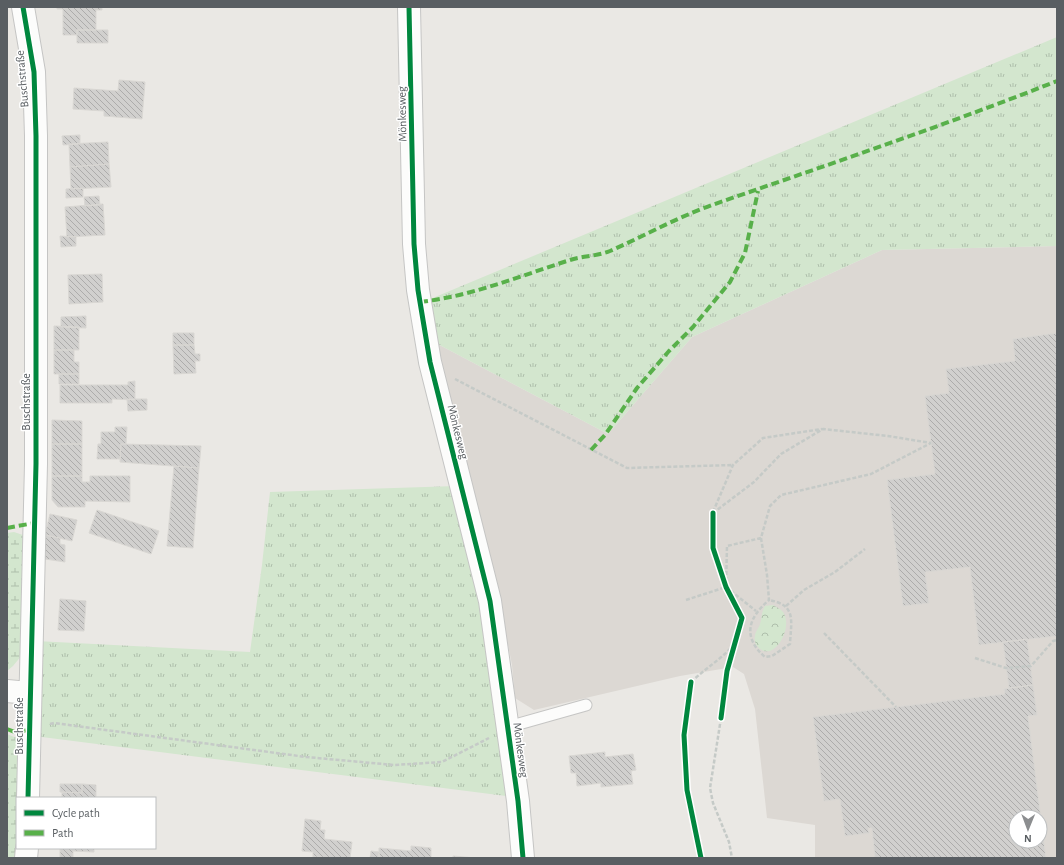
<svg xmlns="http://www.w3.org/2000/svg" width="1064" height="865" font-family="'Alegreya Sans',sans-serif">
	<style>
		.education { fill: #dcd8d3; fill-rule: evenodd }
		.grass { fill: url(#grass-tufts) }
		.wetland { fill: url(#wetland-marsh) }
		.park { fill: url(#park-crowns) }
		.building { fill: url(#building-back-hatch); stroke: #d9d7d3; fill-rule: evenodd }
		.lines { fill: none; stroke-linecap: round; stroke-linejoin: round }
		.service-casing { stroke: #c5c5c4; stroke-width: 13 }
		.minor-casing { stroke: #c5c5c4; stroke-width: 24 }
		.path { stroke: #c5cac7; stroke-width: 2.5; stroke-dasharray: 4 2; stroke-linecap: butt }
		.service { stroke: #fcfcfb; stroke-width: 11 }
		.minor { stroke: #fcfcfb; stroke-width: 22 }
		.quiet { stroke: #58b04a; stroke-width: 4; stroke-dasharray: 8 4; stroke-linecap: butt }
		.cycleway-casing { stroke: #fff; stroke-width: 8 }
		.cycleway { stroke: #00873e; stroke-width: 5 }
		.labels { text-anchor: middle; stroke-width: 3; stroke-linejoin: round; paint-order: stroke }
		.street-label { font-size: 12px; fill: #595e62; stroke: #fff }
	</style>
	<defs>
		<pattern id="grass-tufts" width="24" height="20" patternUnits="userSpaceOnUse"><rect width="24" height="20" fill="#d3e6ce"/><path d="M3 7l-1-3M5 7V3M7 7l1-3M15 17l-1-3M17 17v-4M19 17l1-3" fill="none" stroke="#aebeab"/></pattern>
		<pattern id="wetland-marsh" width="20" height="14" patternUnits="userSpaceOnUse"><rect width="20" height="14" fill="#d3e6ce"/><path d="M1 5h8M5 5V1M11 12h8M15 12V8" fill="none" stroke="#aebeab"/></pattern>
		<pattern id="park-crowns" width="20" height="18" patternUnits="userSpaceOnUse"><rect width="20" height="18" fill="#d3e6ce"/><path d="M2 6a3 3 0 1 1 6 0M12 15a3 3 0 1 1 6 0" fill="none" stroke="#aebeab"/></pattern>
		<pattern id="building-back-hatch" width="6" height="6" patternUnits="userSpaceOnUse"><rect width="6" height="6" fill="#d1d0ce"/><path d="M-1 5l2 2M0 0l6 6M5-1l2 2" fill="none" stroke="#adacab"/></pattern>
	</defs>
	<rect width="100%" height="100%" fill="#eae8e4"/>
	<!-- education -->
	<path class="education" d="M1057 246V858H815V825L767 818 755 709 744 674 733 667 680 676 534 710 515 698 512 665 492 563 432 341 608 434 692 337 882 250ZM1016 817H1040V841H1016Z"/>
	<!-- grass -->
	<path class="grass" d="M1057 37V246L882 250 692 337 608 434 432 341 428 300Z
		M456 486 492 612 513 797 34 736 36 641 250 652 262 565 270 492Z"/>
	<!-- wetland -->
	<path class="wetland" d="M14 532 23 535 25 543 22 655 13 666 7 671V533Z
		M7 734 19 739 17 858H7Z"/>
	<!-- park -->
	<path class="park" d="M773 605C776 607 781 609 783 612 794 627 774 664 758 647 755 644 754 640 755 636 755 632 759 628 760 624 762 618 761 613 765 606Z"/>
	<!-- building -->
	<path class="building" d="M57 7H102V10H96V30H77V35H63V9H57Z
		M77 30H108V43H77Z
		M119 80 145 82 142 119 104 116V111L73 109 74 88 118 91Z
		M80 135V144L63 145 62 136Z
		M108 142 109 164 70 167 69 144Z
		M109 164 111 187 71 189 70 167Z
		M83 188V197L66 198V189Z
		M99 196 100 205 85 206 84 197Z
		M103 204 105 235 67 237 65 207Z
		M60 236 76 237V246L61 247Z
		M102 274 103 302 69 304 68 275Z
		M86 316V328L61 327V317Z
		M54 326 79 327V350H54Z
		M173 333H194V345H173Z
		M1057 333V636L979 645 970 567 925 572 929 603 903 606 887 480 935 474 925 396 949 393 946 369 1015 361 1013 339Z
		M173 345H194L195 354H200V361H195L196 373 174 374Z
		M54 350H74V362H79V374H54Z
		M59 374H79V384H59Z
		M135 381V400L112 399V403H60V385H128V382Z
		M127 399H147V410L128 411Z
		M52 420 82 421V444H52Z
		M115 427H127L126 444H121L120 459H97L98 444H101V432H115Z
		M52 444H82V476H52Z
		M121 444 201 446 199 468 120 462Z
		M174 466 199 468 193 548 167 546Z
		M52 476H82V482H90V476H130V502L85 501V507H58L52 500Z
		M97 510 159 531 151 554 89 533Z
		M50 514 77 520 72 541 45 535Z
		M45 535 60 538V544L65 545V562L45 559Z
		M60 599 86 601 84 631 58 630Z
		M1027 639 1033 685 1009 688 1003 642Z
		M1033 685 1037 715 1028 716 1046 858H875L872 828H868L869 833 845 836 840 799 824 801 813 717 1005 694 1004 689ZM1016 817H1040V841H1016Z
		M605 752V757L633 754 636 770 631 771 633 784 601 787V783L577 786 576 773H571L569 756Z
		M60 784H82V793L60 792Z
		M82 784 96 785V798H62V792L82 793Z
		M305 819 321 821 320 830H325L324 839 352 842 350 858 313 857V852L302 851Z
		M411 846 431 848V858H379V848L411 851Z
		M60 848H94V852L73 851V858H60Z
		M371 851 379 852V858H370Z
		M453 856 476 858H453Z"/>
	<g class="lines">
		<!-- service casing -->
		<g class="service-casing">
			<path id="service" d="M508 727 586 705"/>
		</g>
		<!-- minor casing -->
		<g class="minor-casing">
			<path id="minor" d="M23 7 34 72 36 136V464L28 798
				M409 7 414 244 418 290 430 362 490 601 518 801 523 858
				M7 691 29 693
				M26 858 27 848"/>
		</g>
		<!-- path -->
		<path class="path" d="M455 379 627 468 733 465
			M713 512 733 465 763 438 822 429
			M713 513 754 482 781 454 823 429 888 436 931 443
			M761 538 767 575 769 600C748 618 742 637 765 657L772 656 790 644C791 621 797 605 769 600
			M726 587 727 546 761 538 770 506 781 495 871 474 931 443
			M726 587 756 611
			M686 600 726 587
			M786 606 804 590 835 572 865 549
			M824 633 896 707
			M975 658 1006 668 1031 666 1053 641 1057 640
			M691 682C705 669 721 659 734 645
			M721 718 710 788 713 803 729 842 732 858
			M50 724 54 723 306 757 394 765 442 762 489 738"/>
		<!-- service -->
		<use href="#service" class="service"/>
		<!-- minor -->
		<use href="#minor" class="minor"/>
		<!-- quiet -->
		<path class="quiet" d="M420 302C472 296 520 276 570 260 583 256 598 256 610 251 644 236 676 218 712 205 827 165 943 126 1057 81
			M591 450 605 435 637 388 669 351 693 327 730 282 745 253 758 191
			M7 528 34 523
			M7 729 17 733 30 729"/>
		<!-- cycleway casing -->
		<g class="cycleway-casing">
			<path id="cycleway" d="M23 7 34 72 36 136V464L28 798
				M409 7 414 244 418 290 430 362 490 601 518 801 523 858
				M713 513V548L726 587 742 618 727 671 721 718
				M691 682 684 735 687 790 701 858"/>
		</g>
		<!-- cycleway -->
		<use href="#cycleway" class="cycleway"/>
	</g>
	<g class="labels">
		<!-- street labels -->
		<g class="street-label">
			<text transform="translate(22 79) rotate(-95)" y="4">Buschstraße</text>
			<text transform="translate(402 114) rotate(-91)" y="4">Mönkesweg</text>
			<text transform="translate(26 402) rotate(-90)" y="4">Buschstraße</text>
			<text transform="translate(458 432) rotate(76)" y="4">Mönkesweg</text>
			<text transform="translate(19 726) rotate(-90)" y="4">Buschstraße</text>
			<text transform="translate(521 750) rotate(82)" y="4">Mönkesweg</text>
		</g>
	</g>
	<!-- border -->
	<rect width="1064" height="865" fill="none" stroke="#595e62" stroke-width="16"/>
	<!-- legend -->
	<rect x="16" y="797" width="140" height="52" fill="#ffffff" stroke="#bdbfc0"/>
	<rect x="24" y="810" width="20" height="6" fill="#00873e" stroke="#bdbfc0"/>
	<text x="52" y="817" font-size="12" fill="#595e62">Cycle path</text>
	<rect x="24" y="830" width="20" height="6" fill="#58b04a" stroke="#bdbfc0"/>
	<text x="52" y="837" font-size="12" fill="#595e62">Path</text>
	<!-- north arrow -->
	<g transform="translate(1028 829) rotate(181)"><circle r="19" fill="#ffffff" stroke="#bdbfc0"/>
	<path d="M0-3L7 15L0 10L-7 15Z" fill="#8c8e90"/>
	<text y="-6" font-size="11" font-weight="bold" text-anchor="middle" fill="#595e62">N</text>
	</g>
</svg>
